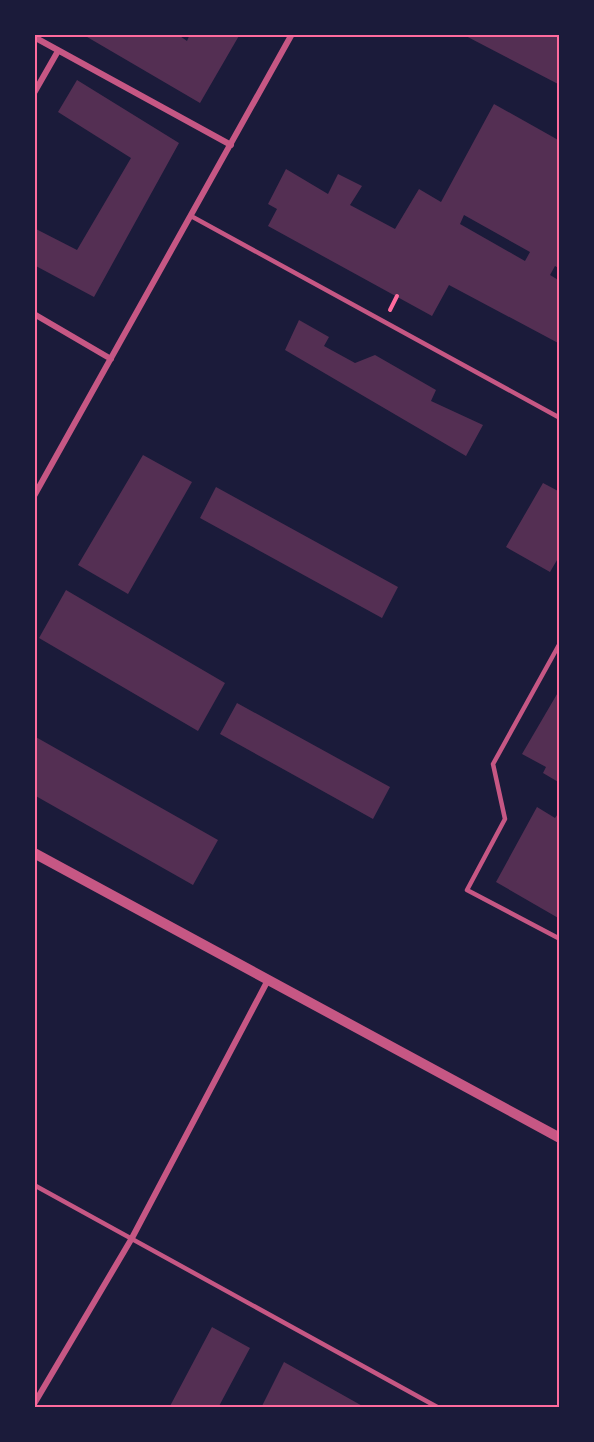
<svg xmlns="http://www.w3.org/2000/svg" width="594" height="1442" font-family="Raleway,sans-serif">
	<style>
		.building { fill: #542f53; fill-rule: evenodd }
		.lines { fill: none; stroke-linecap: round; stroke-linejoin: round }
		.path { stroke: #ff6b9d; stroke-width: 4 }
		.service { stroke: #c65784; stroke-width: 4.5 }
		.minor { stroke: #c65784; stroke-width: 6 }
		.tertiary { stroke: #c65784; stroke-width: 10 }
		.neatline { fill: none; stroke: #ff6b9d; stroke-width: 2 }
	</style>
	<rect width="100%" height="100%" fill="#1b1b3a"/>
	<!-- building -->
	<path class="building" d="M82 34H177L187 41 190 34H240L200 103Z
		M462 34H560V85Z
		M77 80 179 143 94 297 34 265V228L77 250 131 158 58 112Z
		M494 104 560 141V269L555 266 550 275 560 281V344L449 285 432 316 268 226 277 209 268 204 286 169 328 194 338 174 362 186 350 205 395 229 419 189 441 202ZM464 215 530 252 525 261 460 224Z
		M299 320 329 337 324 346 355 363 375 355 436 390 431 401 483 425 466 456 285 350Z
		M143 455 192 482 128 594 78 565Z
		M543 483 560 492V555L550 572 506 547Z
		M216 487 398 587 382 618 200 518Z
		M66 590 225 683 198 731 39 638Z
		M560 689V783L543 773 546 767 522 754Z
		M237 703 390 787 373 819 220 734Z
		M34 736 218 840 193 885 34 795Z
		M537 807 555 818 560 811V919L496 882Z
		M212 1327 250 1348 218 1408H169Z
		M284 1362 366 1408H261Z"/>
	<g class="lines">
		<!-- path -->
		<path class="path" d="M390 310 397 296"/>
		<!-- service -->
		<path class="service" d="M191 216 560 418
			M560 643 493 764 505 819 467 890 560 939
			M34 1185 439 1408"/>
		<!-- minor -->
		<path class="minor" d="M34 37 231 145
			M34 93 58 51
			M34 314 111 359
			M34 496 292 34
			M34 1404 132 1238 268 980"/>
		<!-- tertiary -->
		<path class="tertiary" d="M34 853 560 1138"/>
	</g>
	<!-- border -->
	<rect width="594" height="1442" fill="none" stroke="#1b1b3a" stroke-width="72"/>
	<rect x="36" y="36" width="522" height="1370" class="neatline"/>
</svg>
